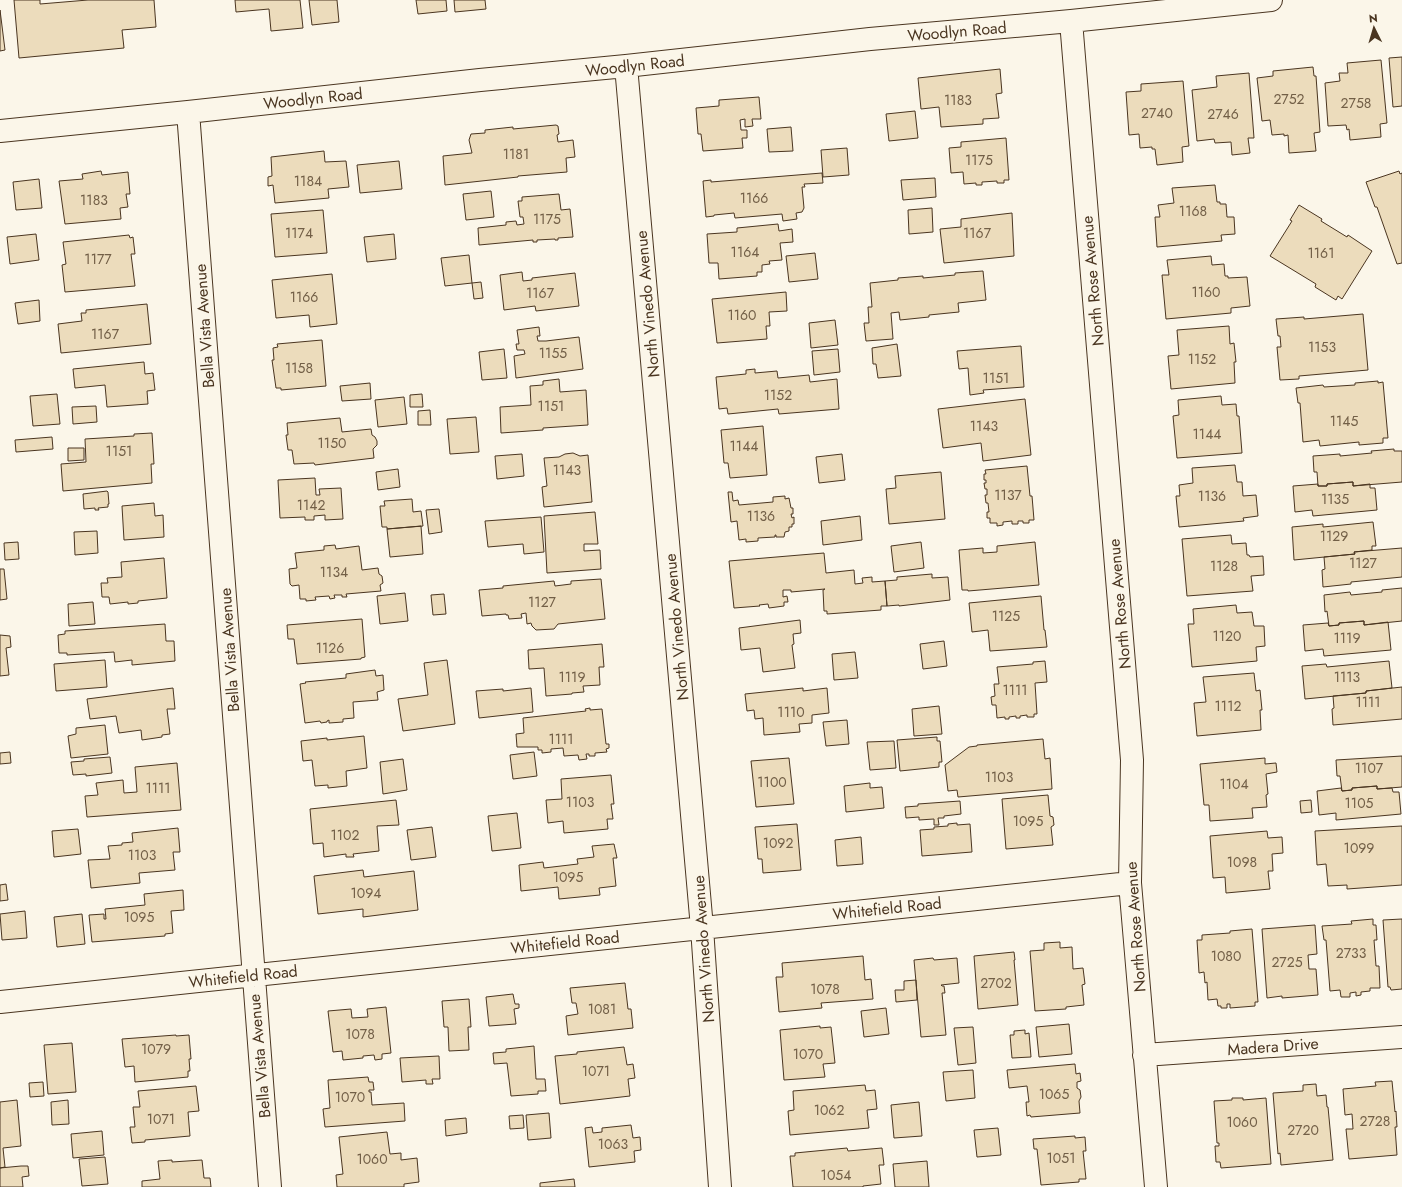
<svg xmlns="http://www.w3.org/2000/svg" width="1402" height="1187" font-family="Jost,sans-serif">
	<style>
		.building { fill: #ecdcbc; stroke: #4a3520 }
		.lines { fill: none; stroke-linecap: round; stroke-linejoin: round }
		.minor-casing { stroke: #4a3520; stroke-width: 24 }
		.minor { stroke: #fbf6e9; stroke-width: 22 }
		.labels { text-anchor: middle; stroke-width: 3; stroke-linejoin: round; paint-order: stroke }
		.number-label { font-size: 14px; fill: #725f47 }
		.street-label { font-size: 16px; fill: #4a3520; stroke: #fbf6e9 }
	</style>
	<rect width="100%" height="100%" fill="#fbf6e9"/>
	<!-- building -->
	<path class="building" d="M14 0H40V4L88 0H154L156 27 122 30 124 48 19 58Z
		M235 0H300L303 28 271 31 269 9 236 12Z
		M309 0H337L339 22 312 25Z
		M416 0H446L447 11 418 14Z
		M454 0H485L486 9 455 12Z
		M0 10 5 50 0 51Z
		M1402 57V106L1393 107 1389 58Z
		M1381 60 1387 123 1380 124 1381 137 1350 140 1349 129 1347 130 1346 125 1328 126 1325 83 1340 81 1339 73H1348L1347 63Z
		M1313 67 1314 76H1316L1320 132 1314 133 1316 151 1289 153 1288 135 1284 136V134L1272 135 1270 120 1262 121 1257 78 1273 76V71Z
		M1000 69 1002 93 996 94 999 118 983 119V124L941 127 939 107 921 109 918 78Z
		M1249 73 1254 138H1248L1250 153 1232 155 1231 142 1215 143 1214 139 1197 141 1192 90 1217 87 1216 76Z
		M1183 81 1189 146 1182 147 1183 162 1157 165 1155 149H1152V147L1140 148 1139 134 1129 135 1126 92 1141 91V84Z
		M759 97 761 119H752L753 126 745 127V119L740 120 741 130H747V138H742L743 148 703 151 701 134H698L696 108 719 106V100Z
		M915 111 918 138 889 141 886 114Z
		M556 125 558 126 559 134 557 135 558 142 573 140 575 157 566 158 567 172 518 176V177L445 185 443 156 472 153 469 140 471 134 485 133V130L513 127V129Z
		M791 127 793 151 769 152 767 129Z
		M1006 138 1009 180H1004V183H997V181L982 182V185H976V183L964 184 963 172 951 173 949 148 961 147V142Z
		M847 148 849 175 823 177 821 150Z
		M324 151 325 162 346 161 349 187 328 189 329 198 275 203 273 185 268 186V177L272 176 271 157Z
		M399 161 402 189 360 193 357 165Z
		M101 171 102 175 128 172 130 194H126L128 207 120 208 121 219 65 224 59 181 83 179 82 174Z
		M1399 171 1400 174 1402 173V263L1397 264 1377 207H1375L1366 182Z
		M822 173 823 183 804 184 805 187H802L804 208 802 212 796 213 797 219 783 221 782 214 735 218 734 213 714 215V216L706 217 703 181 711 180V182Z
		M935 178 936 197 903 200 901 180Z
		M39 179 42 208 16 210 13 182Z
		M1215 185 1217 202H1220V204H1226L1227 217H1234L1235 234 1221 235 1222 241 1157 247 1155 217H1160L1158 205 1174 203 1172 188Z
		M491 191 494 217 466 220 463 194Z
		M559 194 561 210 570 209 573 237 558 238V240H555V239L537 240V242H533V240L479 245 478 228 506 225V222L516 221 517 225 524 224 523 217H520L518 201H522V197Z
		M1299 205 1322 219 1321 221 1347 237 1348 235 1372 251 1342 299 1338 296 1336 300 1315 287 1316 284 1270 256 1292 221 1290 220Z
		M932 208 933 232 909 234 908 210Z
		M323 210 327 253 275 257 271 214Z
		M1012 213 1014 256 944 263 940 229 961 227V219Z
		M778 224 779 231 792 229 793 242 780 243 782 260 769 261 770 264 762 265V272H757V276L719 279 718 263H709L707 234 737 232V228Z
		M36 234 39 260 10 264 7 237Z
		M394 234 396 259 367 262 364 237Z
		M129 235 130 238 133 237 135 254H131L135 286 65 292 62 265 66 264 63 242Z
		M815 253 818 279 789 282 786 256Z
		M469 255 472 283 445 286 441 258Z
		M1211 256 1212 265 1224 264 1225 276H1228V278L1247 277 1250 306 1231 308V313L1166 319 1162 275H1169L1167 260Z
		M983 271 986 300 958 303 959 312 929 315V317L900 320 899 312 891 313 893 339 866 341 864 323H869L868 307H872L870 283 898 280V278L923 276V278L955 275V273Z
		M522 272 523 281 532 280V278L575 273 579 306 536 311 535 306 504 310 500 275Z
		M332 274 337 324 310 327 309 315 276 318 272 280Z
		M481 282 483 298 474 299 472 283Z
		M786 292 787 311 769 312 770 326H766L767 339 717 343 712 299Z
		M39 300 40 321 18 324 15 303Z
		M147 304 151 344 61 353 58 324 82 321 81 313H86V310Z
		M1363 314 1368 370 1299 376V379L1280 380 1277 347H1281L1280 336H1278L1276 319 1304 317V319Z
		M835 320 838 345 811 348 809 323Z
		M1229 326 1230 344 1234 343 1236 362H1234L1235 383 1171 389 1168 356 1179 355 1177 330Z
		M539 327 540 336H537L538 341H546L579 337 583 369 516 378 514 356 525 354 524 350H517L516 344H519L517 330Z
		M322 340 326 386 281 390V388H276L272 360H274L273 348 278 347 277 344Z
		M897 344 901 376 878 378 876 364H873L872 348Z
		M1021 346 1024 387 983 390 984 393 970 395 968 368 959 369 957 351Z
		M504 349 507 378 482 380 479 352Z
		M838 349 840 372 814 375 812 351Z
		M144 362 145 374 153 373 155 390 147 391 148 404 107 407 105 385 75 388 73 369Z
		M755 369V373L777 371 778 378 809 375 810 382 837 379 839 409 779 414 778 409 728 414 727 408 719 409 716 377 746 374V370Z
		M559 379 560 392 586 390 588 425 543 428V430L501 433 500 407 531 405 530 386 543 385V381Z
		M1378 381V383L1383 382 1388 438H1383V443L1359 445V442L1320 446 1319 440 1303 442 1300 403H1298L1296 388 1323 385 1324 387 1355 385V383Z
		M370 383 371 399 342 401 340 386Z
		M57 394 60 424 33 426 30 396Z
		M422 394 423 407H410V395Z
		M1221 396 1222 405 1236 404 1237 416H1239L1242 453 1177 458 1173 416 1179 415 1178 400Z
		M404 397 407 424 378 427 375 400Z
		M1025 399 1031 455 983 461 981 443 943 448 938 409Z
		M96 406 97 422 73 424 72 407Z
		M430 410 431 425H418V411Z
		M476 417 479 452 450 454 447 419Z
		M340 418 342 432 371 429 372 435 375 437 377 441V445L373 449 374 458 315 465 314 463 294 464 292 450H288L286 435H288L287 423Z
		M763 426 767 475 730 478 728 463H724L721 430Z
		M152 433 154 464H151L152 483 63 491 61 464 86 462 85 439 134 436V434Z
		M52 437 53 449 16 452 15 440Z
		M68 448H84V460L68 461Z
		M1394 449V451H1402V482L1353 486V482L1327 484V486H1318L1317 472H1314L1313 456 1340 454V456L1372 453 1371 451Z
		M573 453 580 456 588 455 592 502 544 507 542 487 547 486 544 458 559 457 565 454Z
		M522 454 524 476 497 479 495 456Z
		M842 454 845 480 819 483 816 457Z
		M1235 465 1237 482H1242L1243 496 1256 495 1258 516 1243 518 1244 521 1179 527 1176 496H1180L1179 485 1193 483 1192 468Z
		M1027 466 1030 496H1032L1034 520H1029V523H1023V521H1018V524H1012V521L1003 522V525L997 526V523H990V518H987V512H989L988 503H986L985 495H987V489H985L984 483H986V480H984V474H986L985 470Z
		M398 469 400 487 378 490 376 472Z
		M941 472 945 519 889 524 886 489 896 488 895 476Z
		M315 478 316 495H320L319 489 341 488 343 519 325 520V515L314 516V520H305V517L280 518 278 480Z
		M1353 482V486L1370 484V488H1375L1377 510 1313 516 1312 510 1295 512 1293 486 1318 484V486H1327V484Z
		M107 491 108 492 109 504H108V507L98 508 99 510H95V508L84 509 83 494Z
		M728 492H732L733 501 738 500 739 505 773 502V497L785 496V499L789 498 791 508H793V514H791L792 518 794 517V524H792V527H789V531L785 532 784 537H776V535H775V537L758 538V541L746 542V539L739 540 737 521 731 522Z
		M412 499 413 512 421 511 423 526 387 529V527H382L380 506H385L384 501Z
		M154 503 155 516 163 515 164 537 124 540 122 506Z
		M439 509 442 532 429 534 426 510Z
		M595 512 598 544H584V551L600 550 601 569 547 573 544 516Z
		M860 516 862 540 823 545 821 521Z
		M541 517 544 552 524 554 523 544 488 547 485 521Z
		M1373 522 1376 546H1372V550L1354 552 1355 554 1294 560 1292 527 1323 524V527Z
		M421 526 423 554 390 557 387 529Z
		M97 531 98 553 75 555 74 532Z
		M1231 535 1232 544 1246 543 1247 555H1249L1250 557 1263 556 1264 575 1251 576 1253 591 1187 596 1182 539Z
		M18 542 19 559 5 560 4 543Z
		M921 542 924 568 894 572 891 546Z
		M1035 542 1039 585 968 591V590H962L959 550 983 548V553L997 552V546Z
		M335 545 336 549 359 546 362 570 378 568 379 574 382 576 383 583 380 585 381 591 346 594 347 597H342V595H334L335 598 330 599 329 596 315 597 316 600 306 601V599H300L299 585 292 586 290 584 289 569 297 568 295 553 324 550V546Z
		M1402 548V577L1351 582V584L1323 587 1322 570 1325 569 1324 557 1355 554 1354 552Z
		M824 553 826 573 854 570 855 584 863 583 862 578 872 577V582L885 581 887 606H881V610L827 614V611H824L823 590 825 589 791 592V590H783V597L787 596 788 602H784V606L769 608 768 604 759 605 760 606 734 608 729 561Z
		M164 558 167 598 138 601V603L128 604V602L110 604 109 597H102L101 583H108L107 578 122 577 121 562Z
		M0 569H4L7 599 0 600Z
		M932 574V578L948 577 950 600 899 606V605L887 606 885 581 897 580V577Z
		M601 579 605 619 558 624 554 629 536 630 532 626 531 623 527 624 526 613 521 614 522 618 509 619 508 615H506V614L482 616 479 590 503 588V586L554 581 555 586 571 584V581Z
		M1402 588V621L1364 625V621L1339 623V625L1329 626 1327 611 1325 612 1324 595 1350 592 1351 595 1382 592V590Z
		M405 593 408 621 380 624 377 596Z
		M444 594 446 614 433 615 431 595Z
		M1041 596 1044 630H1045L1047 647 990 651 988 630 972 632 969 603Z
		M93 602 95 624 69 626 68 604Z
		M1236 605 1237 613 1252 612 1254 626H1264L1265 646 1256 647 1257 661 1192 667 1188 624H1194L1193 609Z
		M362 619 365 657 361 658V659L297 664 294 639H288L287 625Z
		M800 620 801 633 793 634 794 644 792 645 795 668 763 672 760 648 741 650 739 628Z
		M1364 621V625L1388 622 1391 650 1324 656 1323 649 1305 651 1303 625 1328 623 1329 626 1339 625V623Z
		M165 624 166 641H174L175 661 132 665V660L115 662 114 652 67 655V653H59L58 635 65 634V631Z
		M0 635 10 636 11 647 6 648 9 675 0 676Z
		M944 641 947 666 923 669 920 644Z
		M602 644 604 667H599L600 685 583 686 584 692 572 693V694L546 696 544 668 529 669 528 650Z
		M855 652 858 678 834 680 832 654Z
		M105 660 107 687 56 691 54 664Z
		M447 660 455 724 403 731 398 699 428 695 424 663Z
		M1045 661 1047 682 1035 683 1037 714H1034V717H1027V715L1020 716V718H1016V716L1009 717V719H1005V717L997 718 996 705H992L991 697 995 696 994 684H999L997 667 1033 664V662Z
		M1389 661 1392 688 1366 691V693L1305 699 1302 666 1326 664 1327 667Z
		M375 670 376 676 383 675 384 690 377 692 378 700 353 702 354 718 343 719V722L329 723V720L327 721V722L321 723 320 721 305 723 300 684 306 683 305 682 346 678V674Z
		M1254 673 1256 691 1260 690 1262 710H1260L1261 730 1197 736 1194 703 1206 702 1203 677Z
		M1402 687V719L1333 725 1332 709 1334 708 1333 696 1366 693V691Z
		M173 688 175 709H167L170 734 162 735V737L142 740 141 730 119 733 116 716 90 719 87 699Z
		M531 688 533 712 479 718 476 691 503 689V691Z
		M803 688V691L827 688 829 713 812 715V723L799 724 800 732 764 735 763 718 755 719 754 710 747 711 745 694Z
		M939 706 942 734 914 736 912 709Z
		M590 708V710L602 709 606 744H609V748L606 749 607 752 595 753V756H589V754H586L587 759 579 760 578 755 564 756 563 748 551 749V752L542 753V750H538V747H517L516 734 524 733 523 718 586 711 585 709Z
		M847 720 849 744 826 746 823 722Z
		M105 725 108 754 71 758 68 736 76 734V728Z
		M364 736 367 768 346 771 347 786 328 788V785L315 786 312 760 303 761 301 741 327 738V740Z
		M937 737V741H940L942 762H939V767L900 771 897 740Z
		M1043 739 1045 759 1050 758 1052 789 958 797 957 790 948 791 945 765 969 747 977 746V745Z
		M894 741 896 768 870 770 867 742Z
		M10 752 11 763 0 764V753Z
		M534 752 537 776 513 779 510 755Z
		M1402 756V787L1377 789V786L1352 788V790L1342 791 1340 776H1337L1336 760Z
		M110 757 112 773 86 776V774L73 775 71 762 84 761V759Z
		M789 758 794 804 756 807 751 761Z
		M1265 758V764L1276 763 1277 772 1266 774 1268 794 1266 795 1267 807 1252 808 1253 818 1210 821 1209 805H1204L1200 764Z
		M403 759 407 790 383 794 380 762Z
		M177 763 181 810 87 817 85 796 98 795 96 783 123 780 124 793 137 792 135 767Z
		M611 775 614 804H611L613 819H607L608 829 564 833 563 821 548 823 546 800 562 799 561 779Z
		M870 783V788L882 787 884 808 846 812 844 786Z
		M1377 786V789L1392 788 1393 792H1399L1401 814 1336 820V813L1319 815 1317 791 1341 788 1342 791 1352 790V788Z
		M1048 795 1050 816 1053 817 1054 825 1051 827 1053 845 1006 849 1002 799Z
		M396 800 399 825 377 826 379 851 353 854 354 857H346V854L324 857 323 843 313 844 310 809Z
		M1311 800 1312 812 1301 813 1300 801Z
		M960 801 961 814 944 816V818H938L939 825H934V819L919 820V817L906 818 905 807 918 806V804Z
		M517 813 521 848 492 851 488 816Z
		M957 823V825L970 824 972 852 922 856 920 830 934 829V827L948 826V824Z
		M797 824 801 870 763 873 762 859H758L755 827Z
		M1402 826V885L1347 889V885L1328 886 1326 864 1317 865 1315 831Z
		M432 827 436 857 411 860 407 830Z
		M178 828 180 852H173L175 870 139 873 140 883 91 888 88 860 110 859 108 846 122 845V843L133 842 132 833Z
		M78 829 81 854 54 857 52 831Z
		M1267 831 1268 838 1282 837 1283 853 1272 854 1273 871H1268L1270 889 1226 893 1225 877 1213 878 1210 836Z
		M861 837 863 864 837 866 835 840Z
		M614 844 617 858H613L616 886 599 888 600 895 559 899 558 887 521 891 519 865 543 862 544 868 578 864 577 859 594 857 592 846Z
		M363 870 364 877 414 871 418 910 363 917V909L318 914 314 876Z
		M6 884 8 900 0 901V885Z
		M183 890 184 910 171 911 173 933 165 934V936L92 942 89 915 104 914V919H106L105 909 145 905 144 894Z
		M25 911 27 938 2 940 0 914Z
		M82 914 85 944 57 947 54 917Z
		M1373 919V925H1376L1377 940H1374L1376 966H1379L1380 988H1370V991L1361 992V995L1356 996V992L1350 993V997H1341L1340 990 1330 991 1326 940H1324L1322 926 1352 924 1351 921Z
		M1402 919V989L1391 990 1390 987H1388L1383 920Z
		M1315 925 1317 954 1308 955 1309 969H1316L1318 995 1282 998V996L1267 998 1262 929Z
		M1252 929 1258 1002H1255V1006L1230 1008V1004H1227V1008H1221V1006H1218L1217 999 1208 1000 1207 982 1205 983 1204 972 1199 973 1197 940H1202V935L1230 933V931Z
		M1060 942V948L1072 947 1073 969 1083 968 1085 984 1082 985 1084 1005 1066 1007V1009L1035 1011 1030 951 1044 950V943Z
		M1014 952 1015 960H1014L1018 1005 978 1009 974 956Z
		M863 956 865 980 871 979 873 999 821 1003 822 1008 779 1012 776 977H783L782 963Z
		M933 958 934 960 957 958 959 983 941 985 942 986H944L945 993H942L946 1035 921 1037 914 960Z
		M916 980 917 1000 896 1002 895 990H904V981Z
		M625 983 628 1009H631L633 1028 568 1035 566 1016 578 1014 576 1003H572L570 988Z
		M513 994 515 1004H519V1008L514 1009 516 1024 489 1026 486 997Z
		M469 999 471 1027H468L469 1050 449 1051 448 1027H444L442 1001Z
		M386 1007 391 1053 382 1054V1059L375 1060 374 1055 363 1056V1058L343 1060 342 1051 333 1052 328 1011 351 1009 352 1018 368 1017 367 1009Z
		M886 1008 889 1034 864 1037 861 1011Z
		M1069 1024 1072 1054 1039 1057 1036 1027Z
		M820 1026V1028L831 1027 835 1063 823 1064 825 1077 784 1080 780 1030Z
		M973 1027 976 1063 958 1065 954 1028Z
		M1025 1030V1034L1029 1033 1031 1057 1012 1058 1010 1035H1014V1031Z
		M176 1035V1036L189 1035 191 1059H189L190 1071H188V1077L135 1082 134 1066 125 1067 122 1039Z
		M72 1043 76 1092 48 1094 44 1045Z
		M534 1046 536 1079H545L546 1091H538V1094L511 1096 507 1063 494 1064 493 1053 506 1052V1049Z
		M624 1047 627 1065 633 1064 635 1078 628 1079 630 1096 560 1104 555 1056 577 1054V1052Z
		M439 1056 440 1079H432L433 1084H426V1080L402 1082 400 1058Z
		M1075 1064 1076 1074 1080 1073 1081 1081 1077 1082V1088L1080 1090 1081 1097 1079 1101 1080 1113 1031 1117 1030 1115 1027 1116 1026 1102H1029L1027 1086 1009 1088 1007 1070Z
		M973 1070 975 1098 946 1101 943 1072Z
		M368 1077 369 1082H373L374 1090H369V1092H371L372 1105 404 1103 405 1121 325 1127 323 1109 330 1108 328 1080Z
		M1392 1081 1395 1112 1396 1111 1397 1127H1395L1397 1155 1349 1159 1346 1129H1353L1352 1114 1345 1115 1343 1089 1376 1086 1375 1082Z
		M43 1082 44 1096 30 1097 29 1083Z
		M1316 1084 1317 1096 1326 1095 1327 1107H1328L1333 1160 1281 1165 1280 1153 1278 1154 1273 1093 1303 1091V1085Z
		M865 1085 866 1091 875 1090 877 1109 867 1110 869 1128 790 1135 788 1111 794 1110 793 1091Z
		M196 1086 199 1111 188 1112 190 1136 145 1140V1142L132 1143 130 1127H135L133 1107H140L138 1091Z
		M1232 1098H1243V1100L1266 1098 1271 1164 1221 1168 1220 1162H1216L1215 1146H1219V1143H1217L1214 1101 1232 1100Z
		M17 1100 21 1146 3 1148 5 1167 0 1168V1102Z
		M68 1100 69 1124 52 1125 51 1102Z
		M919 1102 922 1136 894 1138 891 1105Z
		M549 1113 551 1138 528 1140 526 1115Z
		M523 1115 524 1128 510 1129 509 1116Z
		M466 1118 467 1133 446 1136 445 1120Z
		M631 1125 633 1138 640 1137 641 1150 634 1151 635 1162 589 1167 585 1128 592 1127 593 1133 602 1132V1128Z
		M998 1128 1001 1155 977 1157 974 1130Z
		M102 1131 104 1155 73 1158 71 1134Z
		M387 1132 390 1154 401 1153V1160L417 1158 419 1182 404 1184V1187H337L336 1175 343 1174 339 1137Z
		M1075 1136V1138L1085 1137 1086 1151H1083L1086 1179H1079V1182L1041 1185 1037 1149H1034L1033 1139Z
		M847 1148 848 1151 882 1148 884 1165H879L881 1184 863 1186V1187H793L790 1156H795V1153Z
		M105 1157 108 1184 82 1186 79 1159Z
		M172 1160V1162L202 1160 204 1178H210L211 1187H142V1181L160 1179 158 1161Z
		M927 1161 929 1187H895L893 1164Z
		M21 1166H28L29 1176 22 1177 23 1187H0V1168Z
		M574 1179 575 1187H540V1183Z"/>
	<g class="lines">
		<!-- minor casing -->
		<g class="minor-casing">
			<path id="minor" d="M1071 21 1132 760 1130 883 1156 1187
				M626 66 702 928 720 1187
				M188 112 270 1187
				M0 131 188 112 480 80 626 66 870 39 1071 21 1271 0
				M0 1002 1130 883
				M1144 1055 1402 1037"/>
		</g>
		<!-- minor -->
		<use href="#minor" class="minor"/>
	</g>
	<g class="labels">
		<!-- number labels -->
		<g class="number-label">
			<text x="1289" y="104">2752</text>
			<text x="958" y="105">1183</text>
			<text x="1356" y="108">2758</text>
			<text x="1157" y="118">2740</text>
			<text x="1223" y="119">2746</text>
			<text x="516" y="159">1181</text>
			<text x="979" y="165">1175</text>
			<text x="308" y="186">1184</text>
			<text x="754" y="203">1166</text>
			<text x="94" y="205">1183</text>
			<text x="1193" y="216">1168</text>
			<text x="547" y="224">1175</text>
			<text x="299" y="238">1174</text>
			<text x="977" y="238">1167</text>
			<text x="745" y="257">1164</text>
			<text x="1321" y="258">1161</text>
			<text x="98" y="264">1177</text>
			<text x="1206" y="297">1160</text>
			<text x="540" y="298">1167</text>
			<text x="304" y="302">1166</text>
			<text x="742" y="320">1160</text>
			<text x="105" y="339">1167</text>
			<text x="1322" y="352">1153</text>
			<text x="553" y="358">1155</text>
			<text x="1202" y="364">1152</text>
			<text x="299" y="373">1158</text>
			<text x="996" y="383">1151</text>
			<text x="778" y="400">1152</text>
			<text x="551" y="411">1151</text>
			<text x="1344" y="426">1145</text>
			<text x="984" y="431">1143</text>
			<text x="1207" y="439">1144</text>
			<text x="332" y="448">1150</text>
			<text x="744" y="451">1144</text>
			<text x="119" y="456">1151</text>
			<text x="567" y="475">1143</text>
			<text x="1008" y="500">1137</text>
			<text x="1212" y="501">1136</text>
			<text x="1335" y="504">1135</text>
			<text x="311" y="510">1142</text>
			<text x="761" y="521">1136</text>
			<text x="1334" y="541">1129</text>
			<text x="1363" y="568">1127</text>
			<text x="1224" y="571">1128</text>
			<text x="334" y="577">1134</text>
			<text x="542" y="607">1127</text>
			<text x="1006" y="621">1125</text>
			<text x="1227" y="641">1120</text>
			<text x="1347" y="643">1119</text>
			<text x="330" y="653">1126</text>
			<text x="572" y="682">1119</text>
			<text x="1347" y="682">1113</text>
			<text x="1015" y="695">1111</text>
			<text x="1368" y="707">1111</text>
			<text x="1228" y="711">1112</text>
			<text x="791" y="717">1110</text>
			<text x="561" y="744">1111</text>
			<text x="1369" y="773">1107</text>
			<text x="999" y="782">1103</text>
			<text x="772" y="787">1100</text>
			<text x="1234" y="789">1104</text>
			<text x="158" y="793">1111</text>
			<text x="580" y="807">1103</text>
			<text x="1359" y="808">1105</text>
			<text x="1028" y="826">1095</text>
			<text x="345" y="840">1102</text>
			<text x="778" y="848">1092</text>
			<text x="1359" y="853">1099</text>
			<text x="142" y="860">1103</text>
			<text x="1242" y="867">1098</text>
			<text x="568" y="882">1095</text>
			<text x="366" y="898">1094</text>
			<text x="139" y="922">1095</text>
			<text x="1351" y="958">2733</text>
			<text x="1226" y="961">1080</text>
			<text x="1287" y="967">2725</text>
			<text x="996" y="988">2702</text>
			<text x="825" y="994">1078</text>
			<text x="602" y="1014">1081</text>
			<text x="360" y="1039">1078</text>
			<text x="156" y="1054">1079</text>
			<text x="808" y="1059">1070</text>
			<text x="596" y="1076">1071</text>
			<text x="1054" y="1099">1065</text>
			<text x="350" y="1102">1070</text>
			<text x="829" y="1115">1062</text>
			<text x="161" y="1124">1071</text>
			<text x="1375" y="1126">2728</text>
			<text x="1242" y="1127">1060</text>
			<text x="1303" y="1135">2720</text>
			<text x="613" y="1149">1063</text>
			<text x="1061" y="1163">1051</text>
			<text x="372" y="1164">1060</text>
			<text x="836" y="1180">1054</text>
		</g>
		<!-- street labels -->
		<g class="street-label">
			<text transform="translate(957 31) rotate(-5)" y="6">Woodlyn Road</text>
			<text transform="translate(635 65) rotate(-6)" y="6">Woodlyn Road</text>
			<text transform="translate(313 98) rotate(-6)" y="6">Woodlyn Road</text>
			<text transform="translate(1092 281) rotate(-95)" y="6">North Rose Avenue</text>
			<text transform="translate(647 304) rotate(-95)" y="6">North Vinedo Avenue</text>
			<text transform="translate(204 326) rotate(-94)" y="6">Bella Vista Avenue</text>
			<text transform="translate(1119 604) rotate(-95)" y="6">North Rose Avenue</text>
			<text transform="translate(676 627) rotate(-95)" y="6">North Vinedo Avenue</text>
			<text transform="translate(229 650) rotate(-94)" y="6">Bella Vista Avenue</text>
			<text transform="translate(887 908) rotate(-6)" y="6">Whitefield Road</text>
			<text transform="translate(1135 927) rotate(-94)" y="6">North Rose Avenue</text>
			<text transform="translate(565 942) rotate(-6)" y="6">Whitefield Road</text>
			<text transform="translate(703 949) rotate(-94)" y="6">North Vinedo Avenue</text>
			<text transform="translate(243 976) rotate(-6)" y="6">Whitefield Road</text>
			<text transform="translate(1273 1046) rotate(-4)" y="6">Madera Drive</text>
			<text transform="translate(259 1056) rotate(-95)" y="6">Bella Vista Avenue</text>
		</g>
	</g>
	<!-- north arrow -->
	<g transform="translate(1374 28) rotate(355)" stroke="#fbf6e9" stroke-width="3" paint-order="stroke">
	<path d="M0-3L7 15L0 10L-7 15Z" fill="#4a3520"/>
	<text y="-6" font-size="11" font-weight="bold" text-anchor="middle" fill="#4a3520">N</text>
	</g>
</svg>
